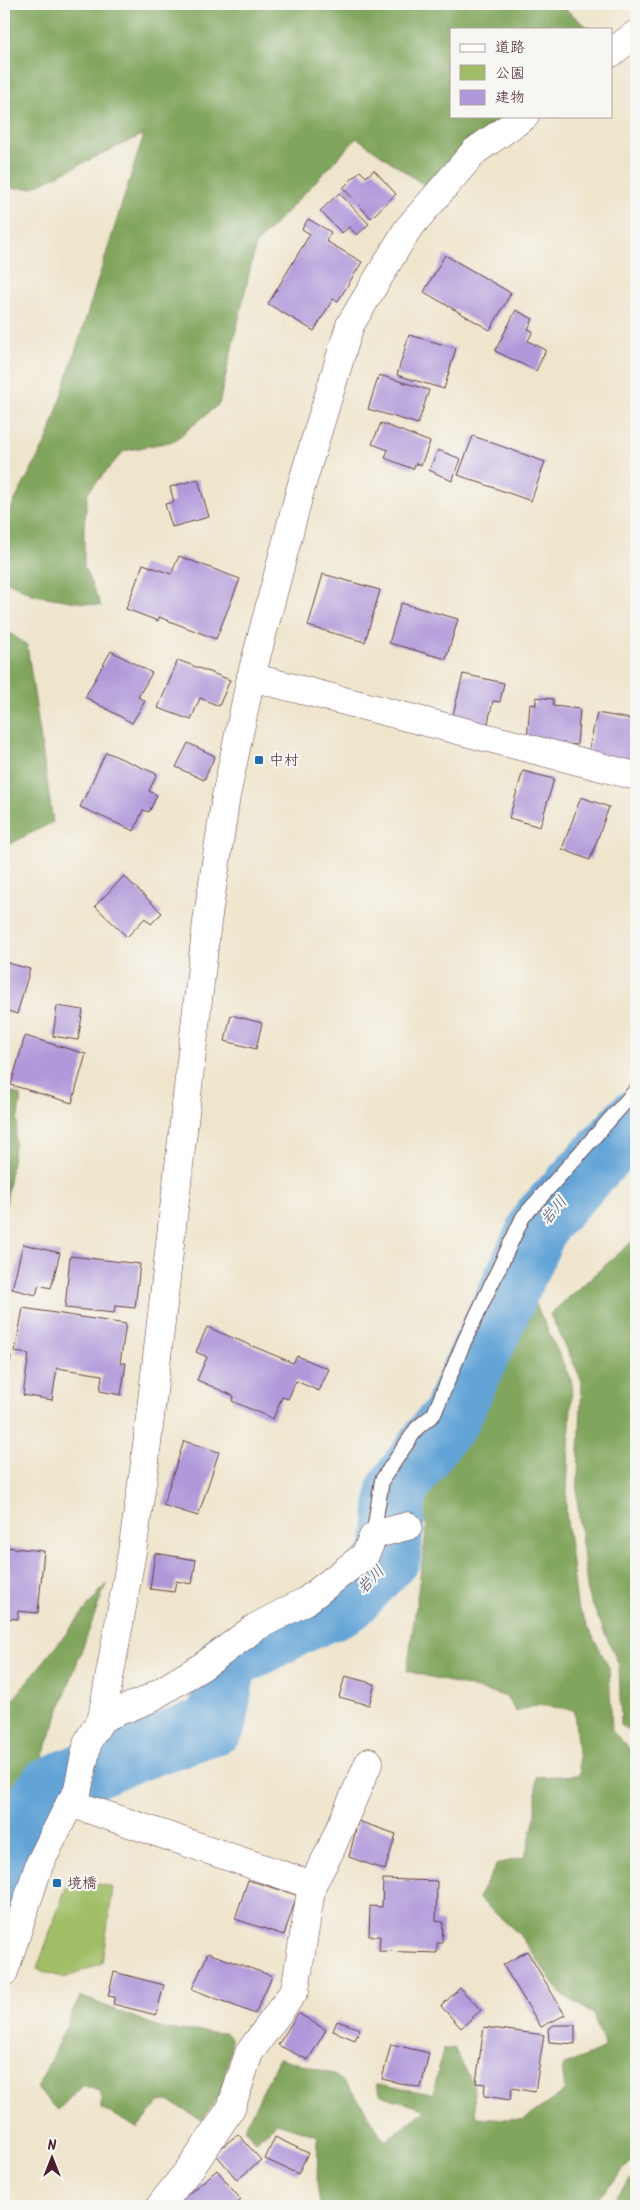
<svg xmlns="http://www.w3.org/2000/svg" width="640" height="2210" font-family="Kalam,'Klee One',sans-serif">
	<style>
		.green { fill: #a1be66; stroke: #766e48 }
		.forest { fill: #80a55b; stroke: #656243 }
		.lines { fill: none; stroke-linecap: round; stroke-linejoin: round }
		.river { stroke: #64a4d7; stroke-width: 60 }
		.building { fill: #b099da }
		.lane-casing { stroke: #633d43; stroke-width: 16 }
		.street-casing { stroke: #633d43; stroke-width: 29 }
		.secondary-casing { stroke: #633d43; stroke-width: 29 }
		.lane { stroke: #fff; stroke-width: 14 }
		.street { stroke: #fff; stroke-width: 28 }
		.secondary { stroke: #fff; stroke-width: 28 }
		.poi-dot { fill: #1f6fb2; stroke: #f6f6f2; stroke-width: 2 }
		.labels { text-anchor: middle; stroke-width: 4.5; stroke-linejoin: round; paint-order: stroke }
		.poi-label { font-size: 15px; fill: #4a1f2b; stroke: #f6f6f2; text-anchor: start }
		.water-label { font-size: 16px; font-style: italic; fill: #545470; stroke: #f6f6f2 }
	</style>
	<rect width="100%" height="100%" fill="#f6f6f2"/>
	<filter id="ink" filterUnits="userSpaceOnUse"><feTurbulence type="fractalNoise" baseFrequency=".02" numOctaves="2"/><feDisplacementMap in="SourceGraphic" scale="10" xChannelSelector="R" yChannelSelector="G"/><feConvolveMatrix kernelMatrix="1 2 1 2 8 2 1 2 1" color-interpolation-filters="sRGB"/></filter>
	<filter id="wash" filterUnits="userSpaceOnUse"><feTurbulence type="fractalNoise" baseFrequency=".0096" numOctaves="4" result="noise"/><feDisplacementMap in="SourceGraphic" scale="20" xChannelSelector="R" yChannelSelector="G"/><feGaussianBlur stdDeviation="1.12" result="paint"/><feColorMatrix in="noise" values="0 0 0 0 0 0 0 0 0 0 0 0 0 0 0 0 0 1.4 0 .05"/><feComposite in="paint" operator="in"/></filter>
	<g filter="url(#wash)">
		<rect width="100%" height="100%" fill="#efe5cc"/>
		<!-- green -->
		<path class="green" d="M70 1876 113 1888 102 1963 64 1978 37 1969Z"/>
		<!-- forest -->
		<path class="forest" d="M4 4H559L590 29H451V116H510L428 188 357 138 256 244 219 404 174 441 124 451 88 492 84 526V567L101 606 34 595 4 580V521L48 438 144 134 31 188H4Z
			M4 629 27 645 53 822 4 847Z
			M4 1089 21 1096 4 1218Z
			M636 1238V1737L621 1725 619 1665 588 1595 577 1499 582 1381 550 1314Z
			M527 1285 572 1383 566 1513 577 1605 609 1668 612 1731 636 1755V2156L594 2203V2206H490L480 2203V2206H320L317 2183 318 2136 277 2123 256 2141 244 2129 279 2058C296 2063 328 2069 341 2080 360 2096 371 2122 385 2141L426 2110 381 2095 376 2084 433 2094 443 2050 454 2048 473 2083 476 2117 523 2120 565 2091 562 2066 605 2048 593 2014 561 1994 518 1933 478 1898 497 1864 525 1857 536 1814V1777L580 1775 574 1710 537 1705 516 1712 505 1696 407 1671 427 1526 411 1508 415 1485 468 1420Z
			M106 1584 38 1769 4 1850V1711Z
			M80 1996 164 2029 225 2033 231 2037 230 2053 220 2095 202 2120 168 2101 159 2102 137 2128 101 2108V2092L83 2085 58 2110 37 2089Z
			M636 2173V2206H607Z"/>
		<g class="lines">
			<!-- river -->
			<path class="river" d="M4 1881 29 1811 49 1787 121 1757 216 1724 227 1662 300 1624 347 1603 391 1556 397 1489 439 1431 449 1421 541 1221 636 1119"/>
		</g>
		<g id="blocks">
			<!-- building -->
			<path class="building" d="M374 170 396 194 371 218 343 188 360 171 366 177Z
				M339 193 369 224 357 235 349 227 342 233 320 211Z
				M308 219 331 232 326 241 362 262 338 301 333 299 314 331 268 304 310 234 302 229Z
				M445 255 511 293 490 330 424 292Z
				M516 310 533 319 528 329 533 331 528 341 546 350 536 371 495 351Z
				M409 335 456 348 444 389 397 375Z
				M379 375 429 390 418 424 368 409Z
				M381 423 430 442 421 465 416 463 413 469 385 458 388 450 372 444Z
				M473 436 545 462 531 501 458 475Z
				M438 450 461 459 452 481 429 470Z
				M198 479 209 517 172 527 165 504 174 502 170 487Z
				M179 556 240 579 216 639 159 617 158 621 126 609 143 564 171 574Z
				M323 574 380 590 365 642 308 626Z
				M401 603 458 619 446 659 389 643Z
				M111 651 152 673 138 697 145 701 132 723 85 697Z
				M178 660 230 680 219 706 200 698 191 720 158 708Z
				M463 674 504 683 500 702 493 701 487 727 452 719Z
				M536 697 553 699V706L580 709 577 745 527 740 530 704 536 705Z
				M597 713 636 720V763L588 753Z
				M188 743 215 756 204 780 176 767Z
				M106 752 157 774 149 791 157 795 149 812 143 810 134 831 80 807Z
				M523 771 554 779 540 827 509 818Z
				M581 797 609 807 590 860 562 849Z
				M4 876 8 879 4 888Z
				M124 876 162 913 151 924 145 918 127 937 95 906Z
				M4 962 30 969 17 1014 8 1011 4 1023Z
				M57 1006 83 1010 78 1040 53 1036Z
				M231 1015 262 1023 256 1049 225 1041Z
				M25 1036 86 1054 72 1103 11 1085Z
				M23 1244 60 1253 51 1288 39 1285 36 1295 12 1289Z
				M70 1256 140 1264 135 1308 115 1306 114 1313 65 1308Z
				M23 1308 126 1324 120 1363H126L121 1395 100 1391 102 1375 57 1368 52 1400 23 1395 29 1354 15 1352Z
				M207 1327 293 1363 297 1356 329 1369 319 1391 296 1381 288 1399 282 1397 273 1419 232 1401 234 1396 197 1380 207 1357 196 1352Z
				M4 1354 11 1356 5 1386H4Z
				M184 1441 219 1452 198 1516 163 1505Z
				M4 1547 44 1551 38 1613 18 1611V1619L4 1618Z
				M155 1553 196 1560 192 1584 176 1581 174 1592 150 1589Z
				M345 1676 375 1684 369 1705 339 1697Z
				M358 1821 396 1834 385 1870 349 1857Z
				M383 1879 437 1881 436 1921 443 1922 442 1943H437V1953L379 1951 380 1936H369L370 1906 382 1907Z
				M248 1880 297 1895 284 1935 235 1919Z
				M527 1951 565 2015 541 2027 503 1965Z
				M208 1953 272 1976 255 2014 192 1989Z
				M114 1972 164 1985 156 2015 113 2004 115 1997 108 1996Z
				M460 1988 481 2010 461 2028 441 2006Z
				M298 2013 326 2030 308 2060 278 2045Z
				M337 2021 360 2029 355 2040 333 2031Z
				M554 2025H575V2044L549 2042 548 2029Z
				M484 2027 544 2035 535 2092 512 2088 510 2100 484 2096 485 2084 476 2083Z
				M391 2044 429 2053 421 2088 382 2079Z
				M238 2134 261 2160 237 2180 215 2153Z
				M275 2137 308 2153 298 2174 265 2159Z
				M217 2170 241 2200 234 2206H174Z"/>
		</g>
	</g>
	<g filter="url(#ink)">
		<use href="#blocks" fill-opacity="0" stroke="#633d43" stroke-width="1"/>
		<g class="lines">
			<!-- lane casing -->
			<g class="lane-casing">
				<path id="lane" d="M373 1537 382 1480 417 1428 434 1414 464 1342 523 1217 636 1090"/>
			</g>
			<!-- street casing -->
			<g class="street-casing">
				<path id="street" d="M251 677 636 776
					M102 1718 147 1700 203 1666 256 1627 306 1601 365 1555 373 1537 377 1534 408 1526
					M70 1803 312 1885
					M160 2206 195 2162 231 2108 249 2053 295 1990 312 1885 330 1851 369 1762"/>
			</g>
			<!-- secondary casing -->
			<g class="secondary-casing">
				<path id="secondary" d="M611 53 636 34
					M4 1972 39 1865 70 1803 77 1793 88 1741 102 1718 132 1552 144 1470 207 922 226 796 251 677 301 487 350 325 407 230 475 151 525 116"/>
			</g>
			<!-- lane -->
			<use href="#lane" class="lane"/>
			<!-- street -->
			<use href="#street" class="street"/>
			<!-- secondary -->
			<use href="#secondary" class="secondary"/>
		</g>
	</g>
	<!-- markers -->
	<g class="poi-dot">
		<rect x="254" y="755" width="10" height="10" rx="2.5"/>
		<rect x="52" y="1878" width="10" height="10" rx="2.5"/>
	</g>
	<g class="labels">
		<!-- poi labels -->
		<g class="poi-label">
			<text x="269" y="765">中村</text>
			<text x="67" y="1888">境橋</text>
		</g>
		<!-- water labels -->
		<g class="water-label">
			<text transform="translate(553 1210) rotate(-50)" y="6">岩川</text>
			<text transform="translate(370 1579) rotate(-46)" y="6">岩川</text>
		</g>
	</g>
	<!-- margin -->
	<rect width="640" height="2210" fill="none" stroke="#f6f6f2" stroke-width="20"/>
	<!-- legend -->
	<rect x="450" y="28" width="162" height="90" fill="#f6f6f2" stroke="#b1a0a2"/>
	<rect x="460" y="44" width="25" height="8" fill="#ffffff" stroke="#b1a0a2"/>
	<text x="495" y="52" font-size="15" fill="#4a1f2b">道路</text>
	<rect x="460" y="65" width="25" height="15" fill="#a1be66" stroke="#b1a0a2"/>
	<text x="495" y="78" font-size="15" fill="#4a1f2b">公園</text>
	<rect x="460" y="90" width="25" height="15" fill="#b099da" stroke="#b1a0a2"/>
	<text x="495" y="102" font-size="15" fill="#4a1f2b">建物</text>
	<!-- north arrow -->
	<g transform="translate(52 2158)" stroke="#f6f6f2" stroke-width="4" paint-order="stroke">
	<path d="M0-4L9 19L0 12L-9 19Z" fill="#4a1f2b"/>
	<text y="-8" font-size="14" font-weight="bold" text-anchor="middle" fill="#4a1f2b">N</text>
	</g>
</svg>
